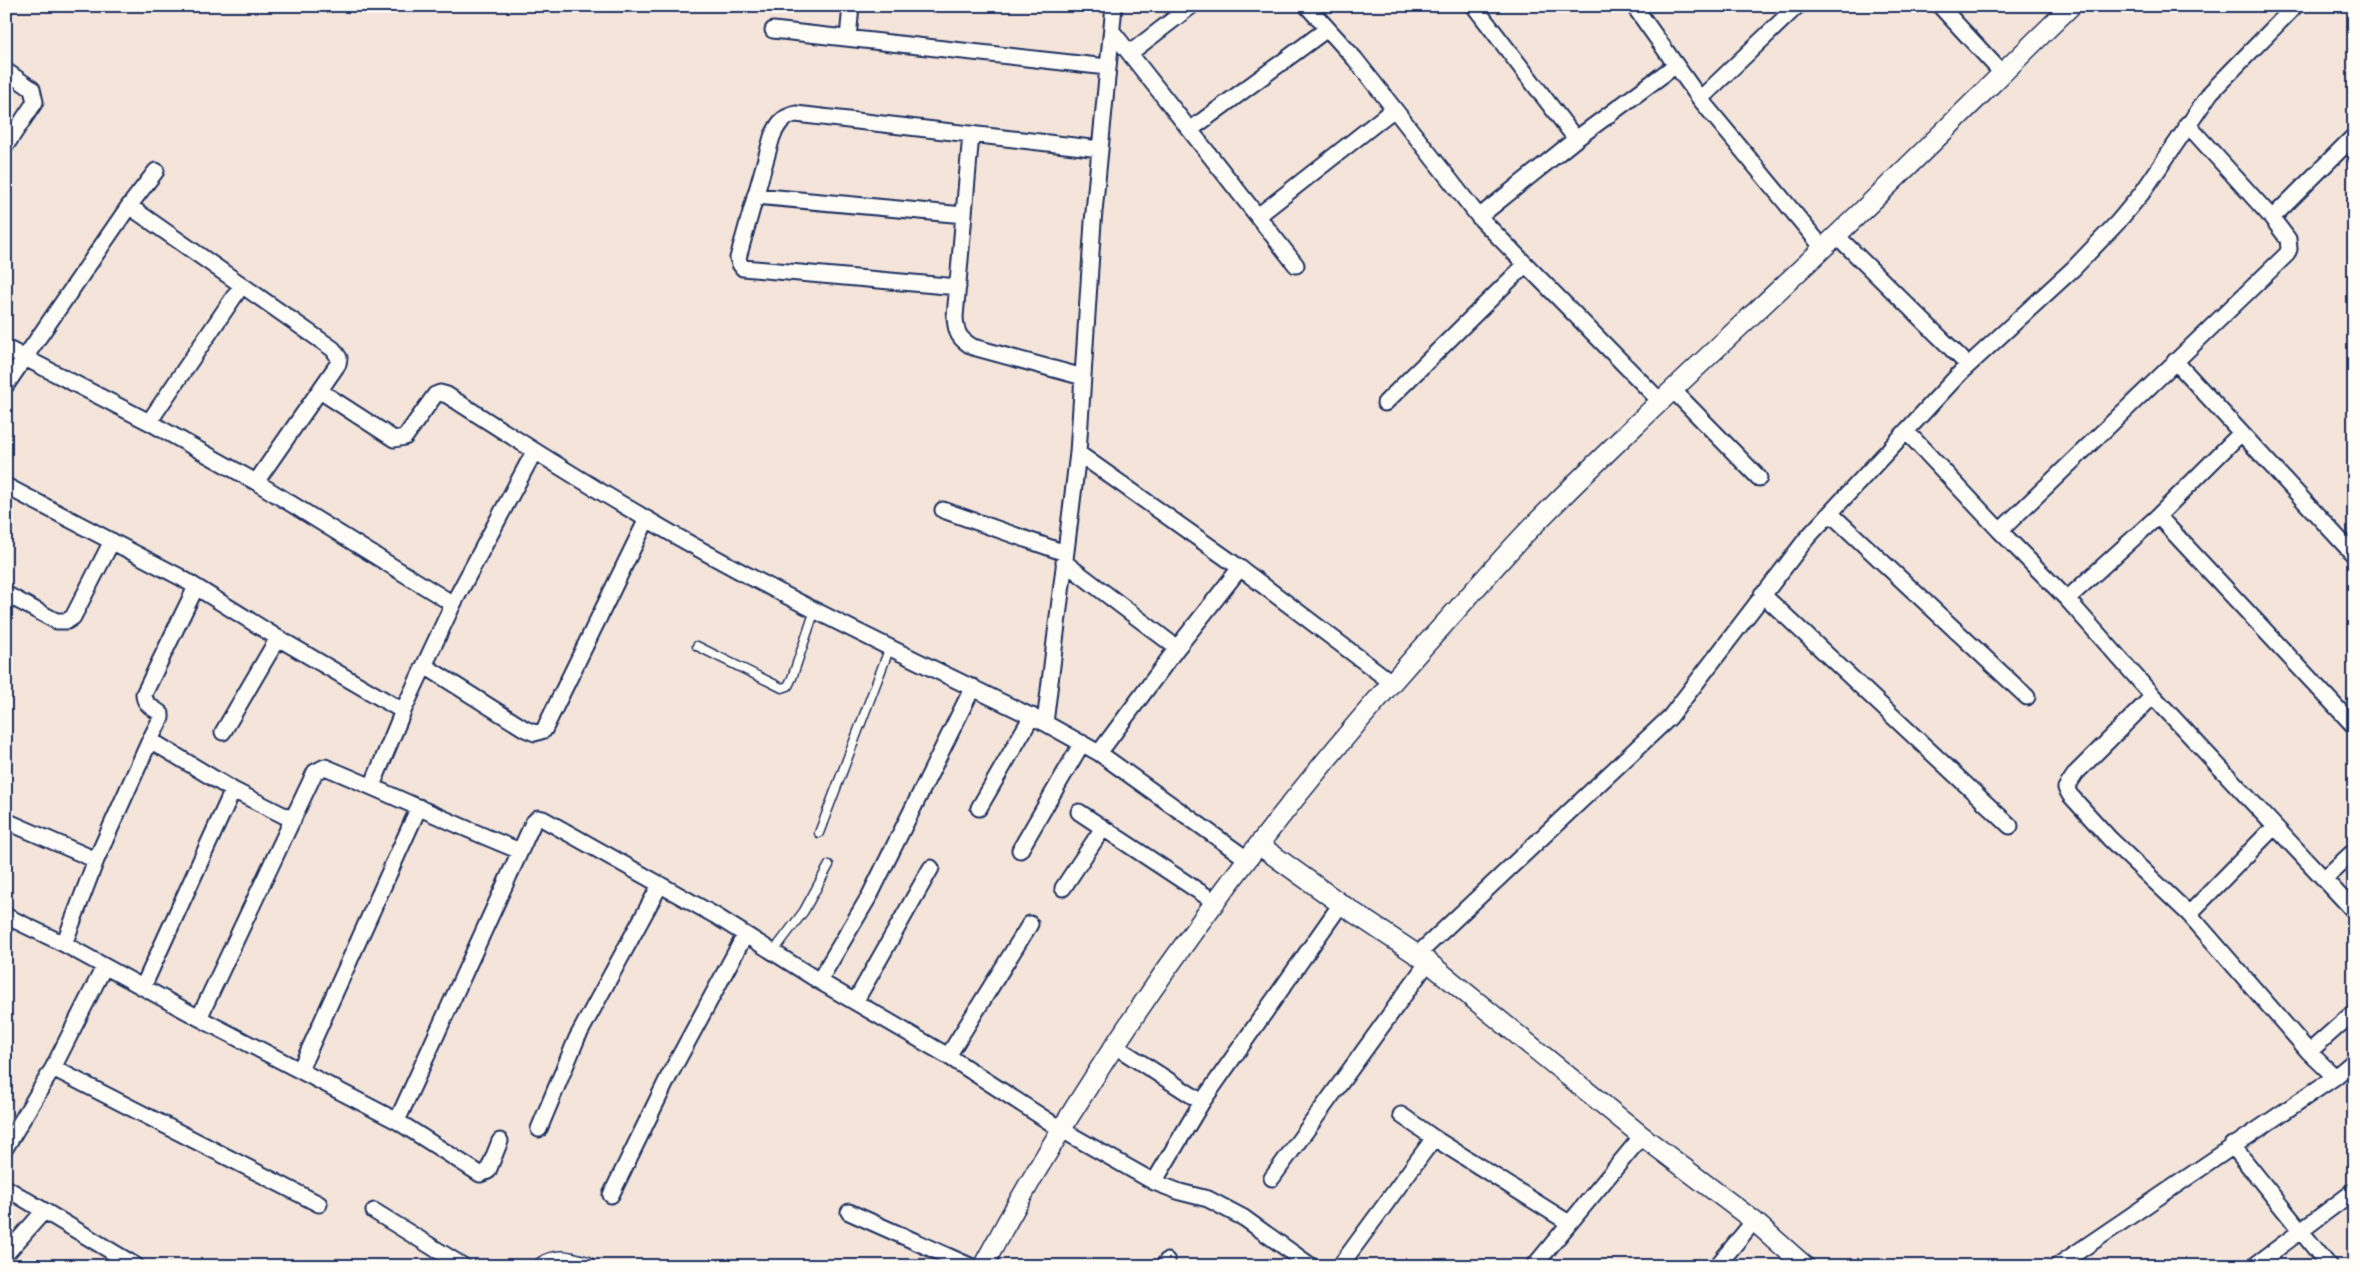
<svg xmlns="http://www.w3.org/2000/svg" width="2360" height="1272" font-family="'Patrick Hand',sans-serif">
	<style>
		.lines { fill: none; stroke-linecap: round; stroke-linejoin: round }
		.service-casing { stroke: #1b2f5e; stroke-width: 11 }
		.minor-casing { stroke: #1b2f5e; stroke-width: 19 }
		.tertiary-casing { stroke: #1b2f5e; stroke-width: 22 }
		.service { stroke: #fdfcf7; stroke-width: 8 }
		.minor { stroke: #fdfcf7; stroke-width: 15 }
		.tertiary { stroke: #fdfcf7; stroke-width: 19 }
	</style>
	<rect width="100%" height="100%" fill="#f4e4da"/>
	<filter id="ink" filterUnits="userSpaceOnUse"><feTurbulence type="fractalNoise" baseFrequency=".02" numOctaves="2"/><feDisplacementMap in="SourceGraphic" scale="10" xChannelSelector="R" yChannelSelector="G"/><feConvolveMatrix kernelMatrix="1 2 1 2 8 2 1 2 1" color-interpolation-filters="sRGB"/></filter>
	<g filter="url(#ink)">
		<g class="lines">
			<!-- service casing -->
			<g class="service-casing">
				<path id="service" d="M697 646 782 688 788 686 792 678 815 610
					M819 833 890 647
					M773 952 804 911 829 865"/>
			</g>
			<!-- minor casing -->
			<g class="minor-casing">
				<path id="minor" d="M1307 6 1355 59 1479 217 1661 402
					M1474 6 1576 139
					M1634 6 1700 99 1823 248
					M1940 6 2002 73
					M773 30 1107 67
					M1112 31 1296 265
					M848 38 851 6
					M1130 53 1191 6
					M6 71 32 89 35 102 6 145
					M1700 99 1797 6
					M1190 130 1327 29
					M971 134 955 317C956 333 959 339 973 347L1083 377
					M755 196 964 215
					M129 206 333 349 339 358 338 364 256 482
					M1258 216 1394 109
					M1479 217 1576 139 1676 65
					M2272 218 2354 136
					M1836 235 1968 365
					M958 287 743 268 740 264 738 258 772 137C778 124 782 117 796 114L1100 149
					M6 348 149 422 256 482 453 604
					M2175 361 2354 555
					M6 385 129 206 156 171
					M1673 390 1759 478
					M320 391 394 439 405 437 435 395 440 393 447 395C512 437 578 479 645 518 774 594 911 658 1045 723L1099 753 1247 859
					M1385 403 1525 265
					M149 422 242 285
					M1906 431 2000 531 2067 599 2153 696 2354 911
					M1078 453 1240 568 1391 682
					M6 486 180 577 278 638 403 711
					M943 510 1065 553
					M1830 513 2027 697
					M2158 516 2354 726
					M2000 531 2287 254 2289 249 2288 239 2272 218 2187 124
					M1064 562 1177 648
					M6 594 56 621H67L73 617 112 541
					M1762 594 2010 826
					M2067 599 2158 516 2240 434
					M425 666 525 729 535 733 544 730 647 519
					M2153 696 2076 773 2066 788 2070 795 2110 839 2189 914 2309 1052 2335 1077
					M1045 723 1078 453 1093 222 1114 6
					M223 732 278 638
					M150 740 161 718V714C154 708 144 705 144 694L196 587
					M1099 753 1177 648 1240 568
					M372 786 403 711 453 604 534 452
					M979 808 1032 716
					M1079 812 1215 902
					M6 821 96 860
					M1020 850 1082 743
					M2324 879 2354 851
					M1063 888 1103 828
					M2189 914 2274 827
					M6 916 64 944 199 1018 397 1121 480 1174 488 1171 500 1141
					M64 944 96 860 150 740 233 790 293 820
					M1417 955 1670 717 1807 538 1961 372 2074 268 2117 223 2142 193 2211 92 2295 6
					M819 981 870 895 973 687
					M143 987 233 790
					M855 1002 931 868
					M199 1018 315 772 325 767C391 794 454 825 520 851
					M1115 1046 1202 1102
					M2309 1052 2354 1012
					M948 1056 1030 924
					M53 1068 319 1204
					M300 1070 419 807
					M1401 1115 1434 1138 1569 1223
					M397 1121 533 823 538 818 543 819 716 916 819 981 948 1056 1062 1130 1154 1182 1180 1192 1208 1199 1244 1218 1311 1266
					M539 1129 577 1038 660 885
					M2232 1145 2329 1266
					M6 1147 53 1068 104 967
					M1272 1178 1428 962
					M1154 1182 1202 1102 1341 904
					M6 1188 136 1266
					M611 1195 669 1076 745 935
					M374 1211 463 1266
					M849 1212 970 1266
					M6 1254 44 1211
					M1164 1266 1167 1261
					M1340 1266 1434 1138
					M1534 1266 1642 1136
					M1717 1266 1754 1221
					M2057 1266 2335 1077 2354 1061
					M2254 1266 2354 1191"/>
			</g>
			<!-- tertiary casing -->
			<g class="tertiary-casing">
				<path id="tertiary" d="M1259 845 1341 904 1428 962 1642 1136 1754 1221 1805 1266
					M544 1266C558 1257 571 1262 586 1266
					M983 1266C1110 1029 1273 811 1454 613 1478 586 1502 558 1527 532 1621 436 1721 345 1818 253 1904 172 1987 88 2071 6"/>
			</g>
			<!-- service -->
			<use href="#service" class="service"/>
			<!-- minor -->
			<use href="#minor" class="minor"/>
			<!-- tertiary -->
			<use href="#tertiary" class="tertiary"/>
		</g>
	</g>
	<!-- margin -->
	<rect width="2360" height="1272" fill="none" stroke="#fdfcf7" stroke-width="25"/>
	<rect x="12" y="12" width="2335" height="1247" fill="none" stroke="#1b2f5e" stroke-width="2" filter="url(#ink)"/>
</svg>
